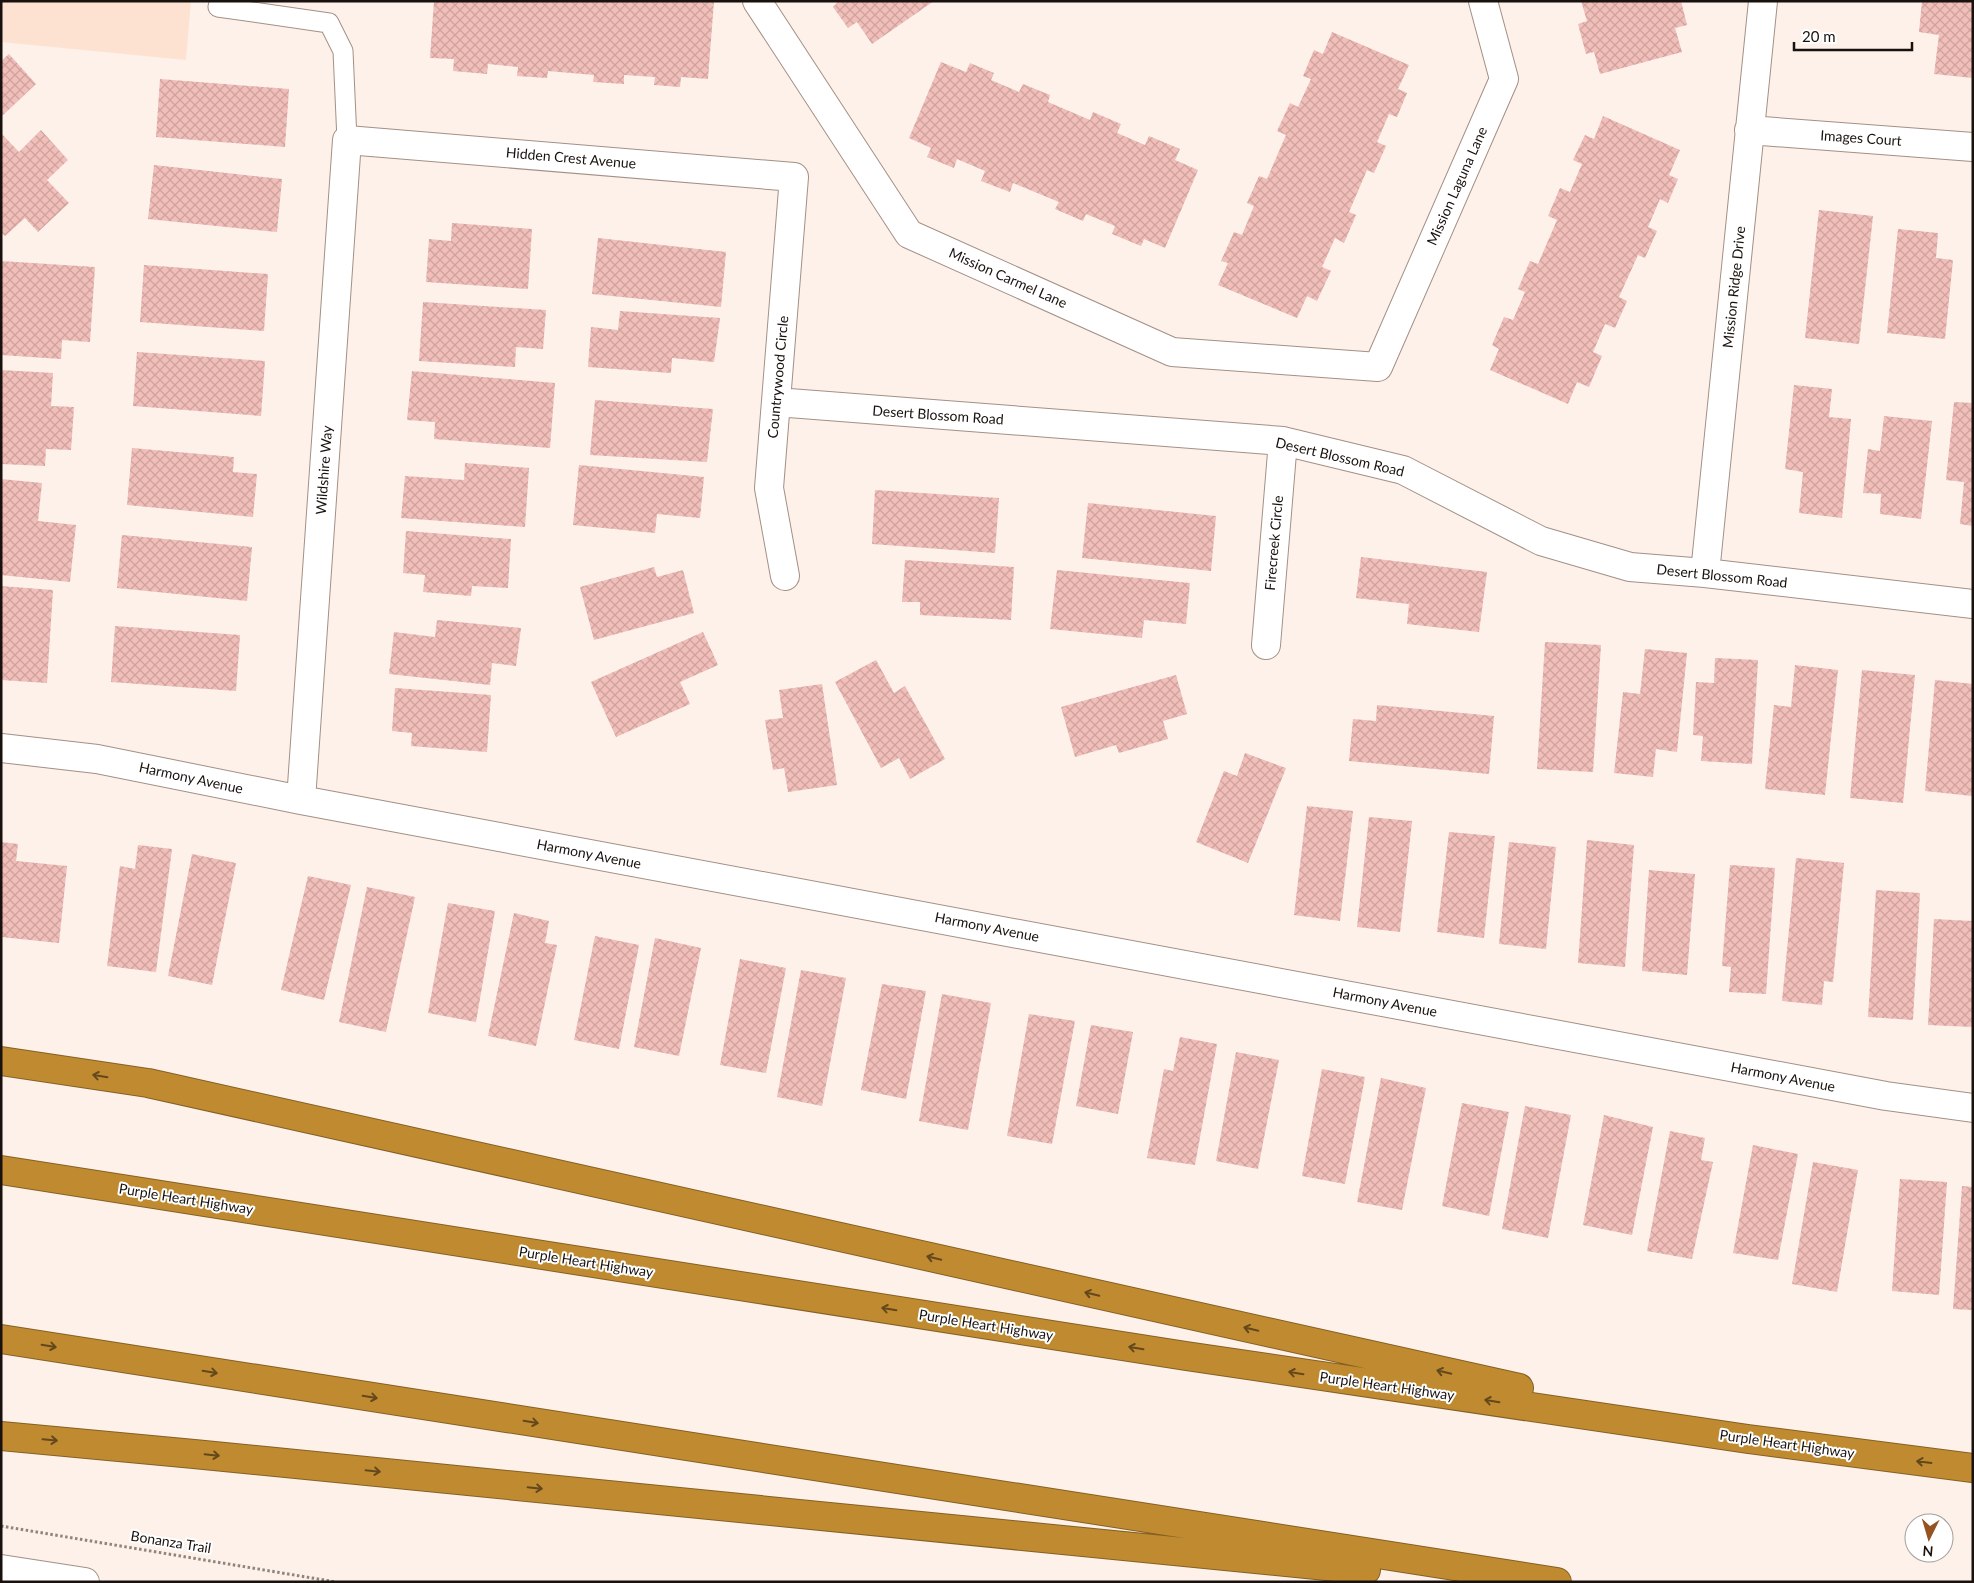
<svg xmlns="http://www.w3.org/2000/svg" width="1974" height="1583" font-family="Lato,sans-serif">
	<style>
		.built { fill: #fde2d2 }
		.building { fill: url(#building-cross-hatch) }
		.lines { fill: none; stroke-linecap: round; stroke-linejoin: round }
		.service-casing { stroke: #a39086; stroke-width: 21 }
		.minor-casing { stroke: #a39086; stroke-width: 30 }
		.tertiary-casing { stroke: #a39086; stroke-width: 30 }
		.motorway-casing { stroke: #856024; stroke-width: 30 }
		.path { stroke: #8e857f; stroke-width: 3; stroke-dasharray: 2.5 2.5; stroke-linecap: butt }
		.service { stroke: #fff; stroke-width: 19 }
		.minor { stroke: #fff; stroke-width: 28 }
		.tertiary { stroke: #fff; stroke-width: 28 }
		.motorway { stroke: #c08b30; stroke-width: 28 }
		.oneway { stroke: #64481d }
		.labels { text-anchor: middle; stroke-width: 4; stroke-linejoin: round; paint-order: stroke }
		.street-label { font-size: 14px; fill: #18110d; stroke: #fff }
	</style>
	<defs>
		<pattern id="building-cross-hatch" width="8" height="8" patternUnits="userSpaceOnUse" patternTransform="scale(1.25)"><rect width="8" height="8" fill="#f1beb9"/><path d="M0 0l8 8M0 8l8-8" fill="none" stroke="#cea29e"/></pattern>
	</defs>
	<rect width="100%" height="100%" fill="#fdf1ea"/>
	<!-- built -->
	<path class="built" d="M1 1H191L186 60 1 42Z"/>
	<!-- building -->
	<path class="building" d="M434 1H714L708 79 681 77 680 87 654 85 655 77 624 75V84L593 82 594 75 548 71 547 78 517 76 518 67 488 64 487 74 453 71 454 59 430 58Z
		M839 1H934L872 44 857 22 848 28 833 7Z
		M1581 1H1681L1687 25 1675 28 1682 52 1600 74 1594 52 1586 54 1578 24 1587 21Z
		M1922 1H1973V78L1934 74 1939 35 1919 32Z
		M1332 32 1409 65 1398 89 1407 93 1397 117 1389 114 1377 142 1386 146 1374 173 1367 170 1349 212 1356 215 1344 243 1335 238 1322 267 1331 271 1317 301 1307 296 1297 318 1218 285 1228 263 1221 261 1234 232 1242 235 1254 206 1247 203 1259 176 1267 179 1286 135 1277 131 1290 103 1298 107 1311 79 1303 76 1314 50 1323 54Z
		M9 54 36 84 1 117V61Z
		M941 62 966 72 970 63 994 73 991 80 1019 92 1023 84 1050 95 1048 102 1090 120 1093 112 1121 124 1117 133 1145 145 1149 136 1180 149 1175 160 1198 170 1165 248 1144 239 1141 246 1112 234 1115 226 1086 214 1083 221 1055 209 1059 202 1013 183 1010 192 981 181 985 171 957 159 954 168 927 157 931 148 909 138Z
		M160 79 289 89 285 147 156 137Z
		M1603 116 1680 150 1669 175 1678 179 1668 203 1660 199 1648 227 1657 231 1645 258 1638 255 1619 297 1627 301 1615 328 1605 324 1593 352 1602 356 1589 387 1577 382 1568 404 1490 370 1499 349 1492 345 1504 317 1513 320 1525 292 1518 289 1530 261 1538 264 1557 220 1548 216 1560 188 1570 192 1582 164 1573 160 1585 135 1594 139Z
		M41 130 68 160 47 180 69 203 38 232 25 218 5 236 1 232V133L19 152Z
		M154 165 282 179 277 232 148 219Z
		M1819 210 1873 216 1859 344 1805 338Z
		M452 223 532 229 528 289 426 282 429 239 451 241Z
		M1898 229 1938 233 1936 258 1953 260 1945 339 1887 333Z
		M598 238 726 252 721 307 592 294Z
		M1 261 95 267 90 342 62 340 61 359 1 355Z
		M144 265 268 274 264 331 140 322Z
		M423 302 546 310 543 349 516 347 515 367 419 361Z
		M620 311 720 318 714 362 672 358 671 373 588 367 591 327 618 330Z
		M137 352 265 361 261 416 133 406Z
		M1 370 53 373 51 406 74 407 71 450 46 449 45 466 1 464Z
		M412 371 555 383 550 448 434 439 435 422 407 420Z
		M1794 385 1832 389 1829 417 1851 419 1842 518 1799 513 1803 472 1785 469Z
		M595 400 713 409 707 462 590 455Z
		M1954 402 1973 403V526L1960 524 1964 482 1946 480Z
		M1884 416 1932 421 1921 519 1880 514 1881 494 1863 493 1868 449 1880 451Z
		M132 448 234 457 233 472 257 474 253 517 127 505Z
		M465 463 529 468 525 527 401 518 405 476 464 480Z
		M579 465 704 477 700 518 657 514 655 533 573 525Z
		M1 479 42 483 38 521 76 525 70 582 1 575Z
		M875 490 999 498 995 553 872 544Z
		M1088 503 1216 516 1211 571 1082 558Z
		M406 531 511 539 508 588 472 586 471 596 423 592 425 575 403 573Z
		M122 535 252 547 247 601 117 588Z
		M1361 557 1487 572 1479 632 1407 624 1409 604 1356 598Z
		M905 560 1014 567 1011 620 920 615V602H902Z
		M654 567 657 577 683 570 694 613 594 640 580 587Z
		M1057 570 1190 583 1186 624 1144 620 1142 638 1050 629Z
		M1 586 53 590 47 683 1 680Z
		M437 620 521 628 516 666 492 663 490 685 389 674 394 632 435 637Z
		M115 626 240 635 236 691 111 682Z
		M703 632 718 665 680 682 690 704 616 737 591 682Z
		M1545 642 1601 645 1593 772 1537 769Z
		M1645 649 1687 653 1677 752 1656 749 1653 777 1614 773 1623 692 1640 694Z
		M1715 658 1758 660 1752 764 1701 761 1703 736 1693 735 1696 682 1714 683Z
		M876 660 894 693 905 686 945 759 910 779 899 758 881 768 835 682Z
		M1795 665 1838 670 1825 795 1765 789 1774 705 1791 707Z
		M1862 670 1915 675 1903 803 1850 798Z
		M1176 675 1187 714 1163 721 1168 739 1119 753 1116 745 1075 757 1061 707Z
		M1935 680 1973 684 1972 796 1925 791Z
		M822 684 837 785 788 792 784 768 773 770 765 720 783 718 779 690Z
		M395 688 491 695 487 752 411 746 412 733 392 731Z
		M1377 705 1494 716 1489 774 1349 761 1353 719 1376 721Z
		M1245 753 1286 768 1248 863 1196 842 1224 771 1237 776Z
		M1307 806 1353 811 1340 921 1294 915Z
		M1369 817 1412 821 1400 932 1357 927Z
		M1449 832 1495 836 1484 938 1437 932Z
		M1587 840 1634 845 1625 967 1578 963Z
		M1 842 18 844 16 861 67 866 59 943 1 937Z
		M1509 842 1556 847 1546 949 1499 944Z
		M138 845 172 849 156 972 107 966 120 866 135 869Z
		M192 854 236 863 212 985 168 976Z
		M1796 858 1844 863 1833 982 1824 981 1822 1005 1782 1001Z
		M1730 865 1775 868 1766 994 1729 992 1731 967 1722 966Z
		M1649 870 1695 874 1687 975 1642 971Z
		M308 876 351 885 324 1000 281 990Z
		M367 887 415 897 386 1032 339 1022Z
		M1876 890 1920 893 1913 1020 1868 1017Z
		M448 903 495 911 476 1022 428 1013Z
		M514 913 549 921 545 943 557 945 536 1046 488 1036Z
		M1934 919 1973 921V1027L1928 1025Z
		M595 936 639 945 619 1049 574 1040Z
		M655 938 701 948 679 1056 634 1047Z
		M740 959 786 968 766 1073 720 1065Z
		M801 970 846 978 822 1106 777 1097Z
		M882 984 926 991 906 1099 861 1090Z
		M942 994 991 1003 968 1130 919 1121Z
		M1029 1014 1075 1021 1052 1144 1007 1136Z
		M1091 1025 1133 1032 1118 1114 1076 1106Z
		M1180 1037 1217 1044 1195 1165 1147 1158 1164 1069 1173 1071Z
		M1236 1052 1279 1060 1258 1169 1216 1161Z
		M1322 1069 1365 1077 1345 1184 1302 1176Z
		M1381 1078 1426 1088 1402 1210 1357 1202Z
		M1462 1103 1509 1112 1489 1216 1442 1206Z
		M1525 1106 1571 1115 1548 1238 1502 1229Z
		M1604 1115 1653 1127 1632 1235 1583 1225Z
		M1670 1131 1705 1138 1701 1160 1713 1162 1692 1259 1647 1251Z
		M1753 1145 1798 1154 1778 1260 1733 1253Z
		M1813 1162 1858 1170 1837 1292 1792 1284Z
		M1900 1179 1947 1182 1939 1295 1892 1291Z
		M1962 1186 1973 1187V1310L1953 1309Z"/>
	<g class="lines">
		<!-- service casing -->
		<g class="service-casing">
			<path id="service" d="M218 7 329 23 343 51 347 140"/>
		</g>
		<!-- minor casing -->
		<g class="minor-casing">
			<path id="minor" d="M757 1 909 234 1172 352 1378 367 1504 79 1483 1
				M1749 130 1973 147
				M776 402 1283 441 1403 470 1541 541 1630 567 1705 573 1973 604
				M1705 573 1763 1
				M1266 645 1283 441
				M1 748 97 759 301 800 1886 1096 1973 1108
				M301 800 347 140 794 177 769 488 785 576"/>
		</g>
		<!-- tertiary casing -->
		<g class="tertiary-casing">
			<path id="tertiary" d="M1 1569 85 1582"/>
		</g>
		<!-- motorway casing -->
		<g class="motorway-casing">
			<path id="motorway" d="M1 1061 148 1083 1519 1388
				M1 1170 1186 1356 1748 1439 1973 1468
				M1 1339 1557 1582
				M1 1436 194 1454 1366 1570"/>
		</g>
		<!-- path -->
		<path class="path" d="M1 1526 336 1582"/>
		<!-- service -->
		<use href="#service" class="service"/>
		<!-- minor -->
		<use href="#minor" class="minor"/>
		<!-- tertiary -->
		<use href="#tertiary" class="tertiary"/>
		<!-- motorway -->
		<use href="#motorway" class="motorway"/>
	</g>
	<!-- one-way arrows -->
	<defs><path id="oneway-shaft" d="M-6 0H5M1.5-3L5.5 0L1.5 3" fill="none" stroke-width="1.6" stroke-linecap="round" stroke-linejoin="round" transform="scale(1.25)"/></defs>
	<g class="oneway">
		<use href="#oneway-shaft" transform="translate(100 1076) rotate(-171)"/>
		<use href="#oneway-shaft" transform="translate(934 1258) rotate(-167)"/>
		<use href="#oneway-shaft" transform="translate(1092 1294) rotate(-167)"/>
		<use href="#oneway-shaft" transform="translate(889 1309) rotate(-171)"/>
		<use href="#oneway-shaft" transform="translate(1251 1329) rotate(-167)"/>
		<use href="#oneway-shaft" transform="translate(49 1346) rotate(9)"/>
		<use href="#oneway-shaft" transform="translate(1136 1348) rotate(-171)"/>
		<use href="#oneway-shaft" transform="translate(210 1372) rotate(9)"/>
		<use href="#oneway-shaft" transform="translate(1444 1372) rotate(-167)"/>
		<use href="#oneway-shaft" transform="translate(1296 1373) rotate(-171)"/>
		<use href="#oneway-shaft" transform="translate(370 1397) rotate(9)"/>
		<use href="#oneway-shaft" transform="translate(1492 1401) rotate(-171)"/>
		<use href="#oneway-shaft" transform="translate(531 1422) rotate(9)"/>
		<use href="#oneway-shaft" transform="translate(50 1440) rotate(5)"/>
		<use href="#oneway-shaft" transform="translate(212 1455) rotate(6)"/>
		<use href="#oneway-shaft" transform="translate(1924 1462) rotate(-173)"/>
		<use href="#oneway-shaft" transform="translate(373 1471) rotate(6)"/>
		<use href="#oneway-shaft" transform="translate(535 1488) rotate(6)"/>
	</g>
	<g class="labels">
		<!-- street labels -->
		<g class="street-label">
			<text transform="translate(1861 138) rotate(4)" y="5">Images Court</text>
			<text transform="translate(571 158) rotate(5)" y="5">Hidden Crest Avenue</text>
			<text transform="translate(1457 186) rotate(-66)" y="5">Mission Laguna Lane</text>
			<text transform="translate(1008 278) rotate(24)" y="5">Mission Carmel Lane</text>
			<text transform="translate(1734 287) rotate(-84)" y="5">Mission Ridge Drive</text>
			<text transform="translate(778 377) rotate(-85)" y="5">Countrywood Circle</text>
			<text transform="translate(938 415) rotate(4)" y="5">Desert Blossom Road</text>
			<text transform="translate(1340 457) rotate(13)" y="5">Desert Blossom Road</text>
			<text transform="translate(324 470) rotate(-86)" y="5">Wildshire Way</text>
			<text transform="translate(1274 543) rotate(-85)" y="5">Firecreek Circle</text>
			<text transform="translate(1722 576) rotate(6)" y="5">Desert Blossom Road</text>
			<text transform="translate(191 778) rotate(12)" y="5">Harmony Avenue</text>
			<text transform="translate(589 854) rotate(11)" y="5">Harmony Avenue</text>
			<text transform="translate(987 927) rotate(11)" y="5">Harmony Avenue</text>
			<text transform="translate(1385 1002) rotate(11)" y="5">Harmony Avenue</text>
			<text transform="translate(1783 1077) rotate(11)" y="5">Harmony Avenue</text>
			<text transform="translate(186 1199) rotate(9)" y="5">Purple Heart Highway</text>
			<text transform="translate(586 1262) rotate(9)" y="5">Purple Heart Highway</text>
			<text transform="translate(986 1325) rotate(9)" y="5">Purple Heart Highway</text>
			<text transform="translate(1387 1386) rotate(8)" y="5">Purple Heart Highway</text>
			<text transform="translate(1787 1444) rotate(8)" y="5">Purple Heart Highway</text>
			<text transform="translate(171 1542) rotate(9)" y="5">Bonanza Trail</text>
		</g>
	</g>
	<!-- border -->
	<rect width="1974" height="1583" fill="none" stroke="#18110d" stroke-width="5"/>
	<!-- north arrow -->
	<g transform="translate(1929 1538) rotate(185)"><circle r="24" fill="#ffffff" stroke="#a3a09e"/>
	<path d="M0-4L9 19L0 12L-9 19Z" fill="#955322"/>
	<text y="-8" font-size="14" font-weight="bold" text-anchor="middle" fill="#18110d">N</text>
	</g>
	<!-- scale -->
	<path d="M1794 42v8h118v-8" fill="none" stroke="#18110d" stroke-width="2.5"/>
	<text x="1802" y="42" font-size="15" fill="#18110d" stroke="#ffffff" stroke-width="4" paint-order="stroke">20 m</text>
</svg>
